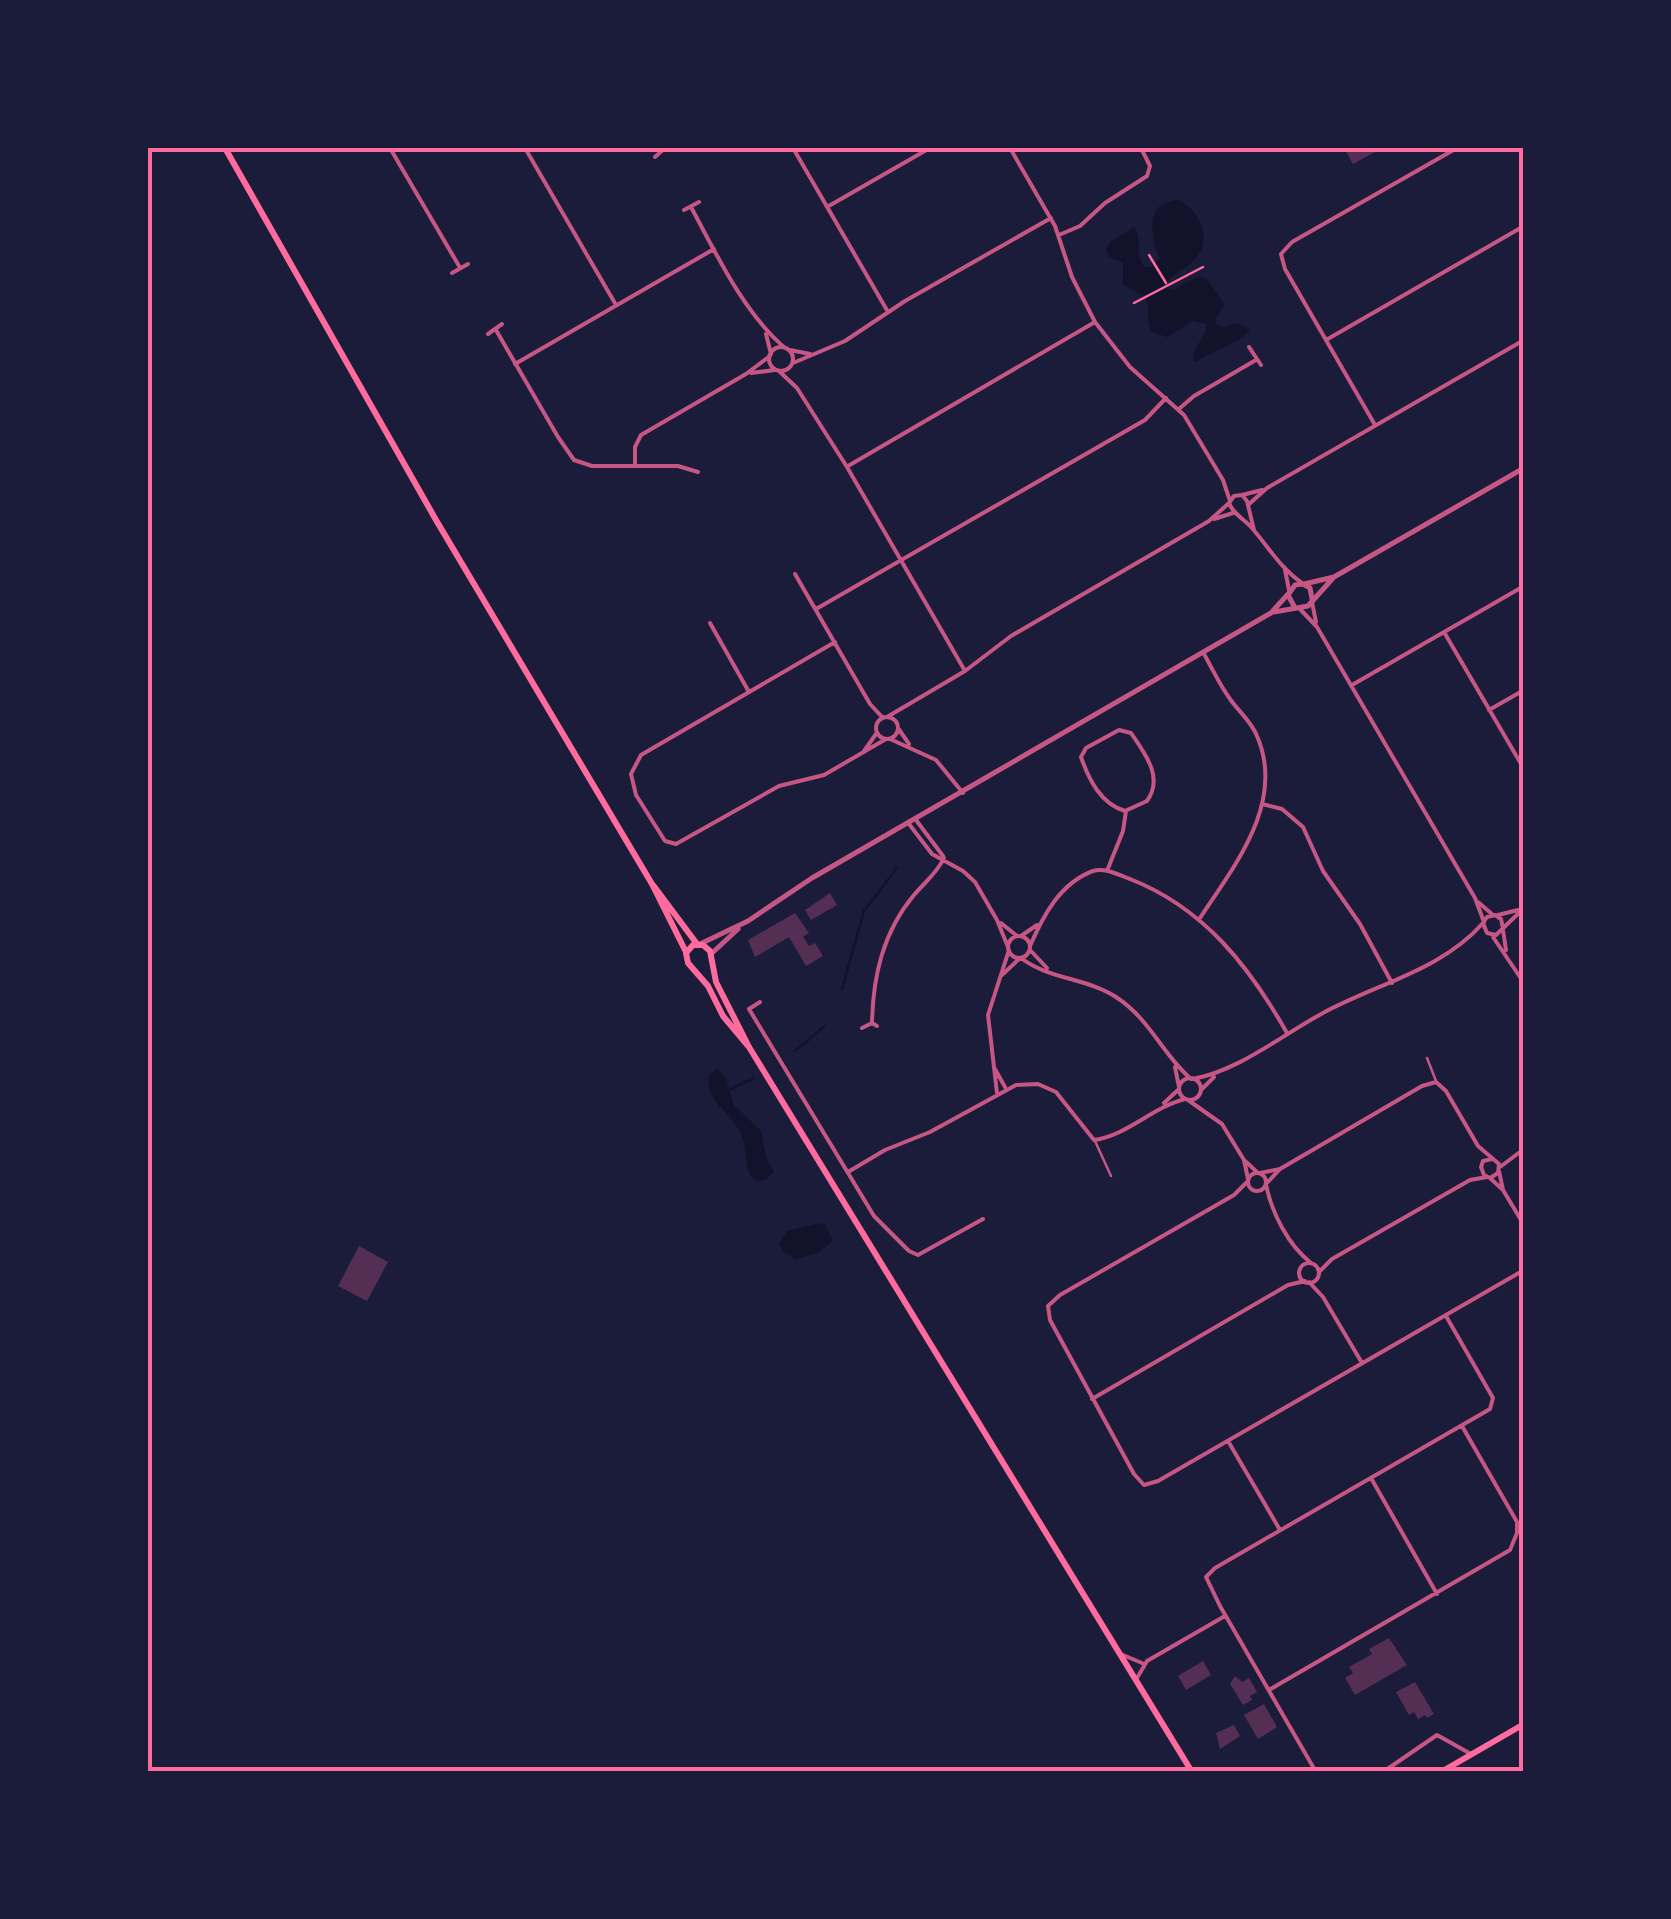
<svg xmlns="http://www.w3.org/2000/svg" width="1671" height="1919" font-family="Lato,sans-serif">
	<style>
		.water { fill: #12122b }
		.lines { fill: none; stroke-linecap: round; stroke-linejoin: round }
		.stream { stroke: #12122b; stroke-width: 2.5 }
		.building { fill: #542f53 }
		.path { stroke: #ff6b9d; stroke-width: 2.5 }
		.service { stroke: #c65784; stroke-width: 2.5 }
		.minor { stroke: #c65784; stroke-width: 4 }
		.tertiary { stroke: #c65784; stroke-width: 5 }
		.secondary { stroke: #ff6b9d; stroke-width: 6 }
		.primary { stroke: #ff6b9d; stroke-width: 6 }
		.neatline { fill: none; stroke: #ff6b9d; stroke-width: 4 }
	</style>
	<rect width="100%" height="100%" fill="#1b1b3a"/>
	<!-- water -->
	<path class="water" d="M1178 200C1197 208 1211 234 1199 254 1191 266 1178 271 1168 280V288L1174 290 1196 277 1206 278 1225 305 1215 319 1216 324 1223 327 1238 323 1250 330C1240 343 1212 350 1197 362L1193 360C1192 345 1208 338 1206 324L1193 321 1167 337 1152 332C1145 320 1151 311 1146 298L1123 284V262L1109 257 1106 250 1110 242 1134 227C1144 239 1133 255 1145 267H1153L1159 258C1151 235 1144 202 1178 200Z
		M717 1069 726 1078 734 1105 761 1131 767 1161 774 1171 766 1180 757 1181 749 1174C745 1159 747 1146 740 1132 730 1110 704 1101 709 1076Z
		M819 1223 826 1225 833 1241 818 1253 796 1259 784 1252 779 1244 787 1231Z"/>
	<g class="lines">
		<!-- stream -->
		<path class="stream" d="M842 989 864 911 897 868
			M795 1051 825 1026
			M727 1091 754 1078"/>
	</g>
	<!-- building -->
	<path class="building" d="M1344 148H1382L1353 164Z
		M830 893 837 905 811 920 805 910Z
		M795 913 809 933 803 937 809 946 815 943 823 956 806 966 789 937 755 957 748 940Z
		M359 1246 388 1262 367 1301 338 1286Z
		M1389 1638 1407 1665 1355 1695 1345 1678 1353 1673 1349 1667 1372 1654 1369 1649Z
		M1203 1661 1211 1675 1186 1690 1178 1676Z
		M1235 1676 1242 1682 1249 1678 1257 1692 1250 1696 1252 1700 1243 1705 1230 1684Z
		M1415 1682 1434 1714 1427 1718 1425 1715 1418 1719 1414 1712 1409 1715 1396 1692Z
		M1264 1704 1277 1727 1258 1739 1244 1715Z
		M1234 1725 1240 1736 1220 1749 1216 1733Z"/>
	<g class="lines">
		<!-- path -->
		<path class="path" d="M1149 255 1166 283
			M1134 303 1203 267"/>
		<!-- service -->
		<path class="service" d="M1427 1058 1436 1081
			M1095 1141 1111 1176"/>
		<!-- minor -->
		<path class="minor" d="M390 148 459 266
			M525 148 616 305
			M793 148 888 312
			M1010 148 1055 226 1072 277 1095 322 1130 367 1184 415 1223 480 1230 501
			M655 157 665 148
			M691 207C717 255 743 312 785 348
			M827 207 930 148
			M684 210 699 202
			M1059 235 1080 226 1105 203 1147 176 1150 166 1141 148
			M452 273 468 264
			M496 330 558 437 574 460 592 466H678L698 472
			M488 334 502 324
			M766 334 771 354
			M1326 340 1524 226
			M1249 347 1261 365
			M769 359a12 12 0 1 1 24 0a12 12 0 1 1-24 0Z
			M790 350 810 354
			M793 363 845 341 905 301 1051 218
			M515 364 714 249
			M779 371 797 388 847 467 965 671
			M751 373 775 370
			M1180 408 1194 396 1256 360
			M1375 425 1285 269 1281 254 1292 242 1457 148
			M635 465V447L641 435 746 374 770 356
			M848 466 1095 322
			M1242 495 1262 490
			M1248 505 1267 488 1524 340
			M1214 519 1233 513
			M1254 530 1247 501 1242 495 1234 496 1229 503C1233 514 1243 518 1251 527 1268 546 1280 568 1302 583
			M1285 570 1289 590
			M795 574 870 704 883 718
			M1312 602 1316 622
			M1299 608 1317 627 1475 898 1484 922
			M816 609 1145 420 1166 398
			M710 623 749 692
			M1444 632 1524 769
			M835 642 641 755 631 774 636 795 665 841 676 844 779 786 824 775 886 739
			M1352 685 1524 586
			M1489 710 1524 690
			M887 717 965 671 1011 636 1209 521 1229 503
			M876 728a11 11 0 1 1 22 0a11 11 0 1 1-22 0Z
			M898 728 909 744
			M1119 730 1131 733C1145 754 1164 777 1147 801L1125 811C1101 804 1089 780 1081 757L1086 748Z
			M890 739 936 760 963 793
			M864 751 876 734
			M1262 804 1282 809 1303 827 1323 871 1360 924 1392 983
			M916 820 943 856
			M909 824 932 854 963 871 975 882 997 920 1008 947
			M1107 871 1123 831 1126 811
			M1478 902 1493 915
			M1498 915 1518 910
			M1200 918C1234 866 1286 803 1257 736 1251 721 1239 712 1230 699 1219 684 1212 668 1203 652
			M1001 923 1017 936
			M1503 928 1501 919 1495 915 1487 917 1483 923 1487 933 1496 935 1524 908
			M1503 930 1506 950
			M1021 936 1037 925
			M1008 947a11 11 0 1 1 22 0a11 11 0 1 1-22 0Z
			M1493 937 1524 983
			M1030 946C1043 916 1060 883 1093 871 1105 867 1119 875 1130 879 1204 908 1249 966 1287 1033
			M1030 950 1047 968
			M1021 958C1048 979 1087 978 1116 997 1151 1020 1162 1054 1191 1079
			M1002 975 1020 958
			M760 1002 749 1009 874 1216 909 1251 918 1255 983 1219
			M872 1023C873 976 883 932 914 895 925 882 937 873 944 858
			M862 1028 872 1023 877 1026
			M1175 1067 1179 1087
			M995 1069 1005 1087
			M1179 1089a11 11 0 1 1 22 0a11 11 0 1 1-22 0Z
			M1193 1079C1240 1070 1282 1035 1323 1013 1376 984 1442 970 1483 923
			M1201 1090 1214 1077
			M997 1093 988 1015 1009 950
			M1188 1100 1222 1124 1244 1160 1258 1173
			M1164 1103 1179 1089
			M1244 1160 1248 1179
			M1500 1167 1524 1149
			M1499 1171 1503 1190
			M848 1172 885 1150 930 1132 1016 1085 1038 1084 1056 1092 1094 1140C1126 1136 1153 1107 1185 1099
			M1248 1182a9 9 0 1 1 18 0a9 9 0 1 1-18 0Z
			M1260 1173 1280 1169
			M1490 1178 1503 1190 1524 1225
			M1248 1181 1234 1195 1060 1295 1048 1306 1050 1320 1134 1474 1144 1485 1158 1481 1524 1270
			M1266 1184 1280 1169 1422 1086 1436 1082 1446 1091 1478 1146 1499 1164 1498 1173 1490 1178 1484 1175 1481 1167 1483 1161 1492 1159
			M1266 1185C1272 1213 1288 1245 1311 1263
			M1299 1273a10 10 0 1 1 20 0a10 10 0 1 1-20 0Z
			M1319 1272 1332 1259 1470 1180 1487 1177
			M1309 1282 1323 1297 1362 1363
			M1092 1399 1288 1285 1305 1281
			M1228 1441 1280 1530
			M1371 1478 1437 1594
			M1123 1655 1142 1663
			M1137 1678 1147 1661 1225 1616
			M1269 1690 1510 1550 1517 1533V1522L1462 1426
			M1316 1772 1220 1606 1206 1577 1215 1568 1490 1409 1493 1398 1446 1316
			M1383 1772 1437 1735 1471 1754"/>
		<!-- tertiary -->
		<path class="tertiary" d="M1304 584 1334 577 1524 468
			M1294 606 1288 595 1295 585 1303 584 1310 588 1312 599
			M1274 612 1308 606 1334 577
			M700 944 748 921 812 878 1271 613 1289 593
			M711 954 738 929"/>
		<!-- secondary -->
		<path class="secondary" d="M225 148 436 520 652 884 686 952
			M653 885 697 944
			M749 1047 723 1016 708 986 688 963 686 953 693 945H703L710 951 716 982 749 1047 1192 1772"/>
		<!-- primary -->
		<path class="primary" d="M1441 1772 1524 1724"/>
	</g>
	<!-- border -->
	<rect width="1671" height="1919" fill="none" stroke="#1b1b3a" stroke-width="300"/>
	<rect x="150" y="150" width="1371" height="1619" class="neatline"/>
</svg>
